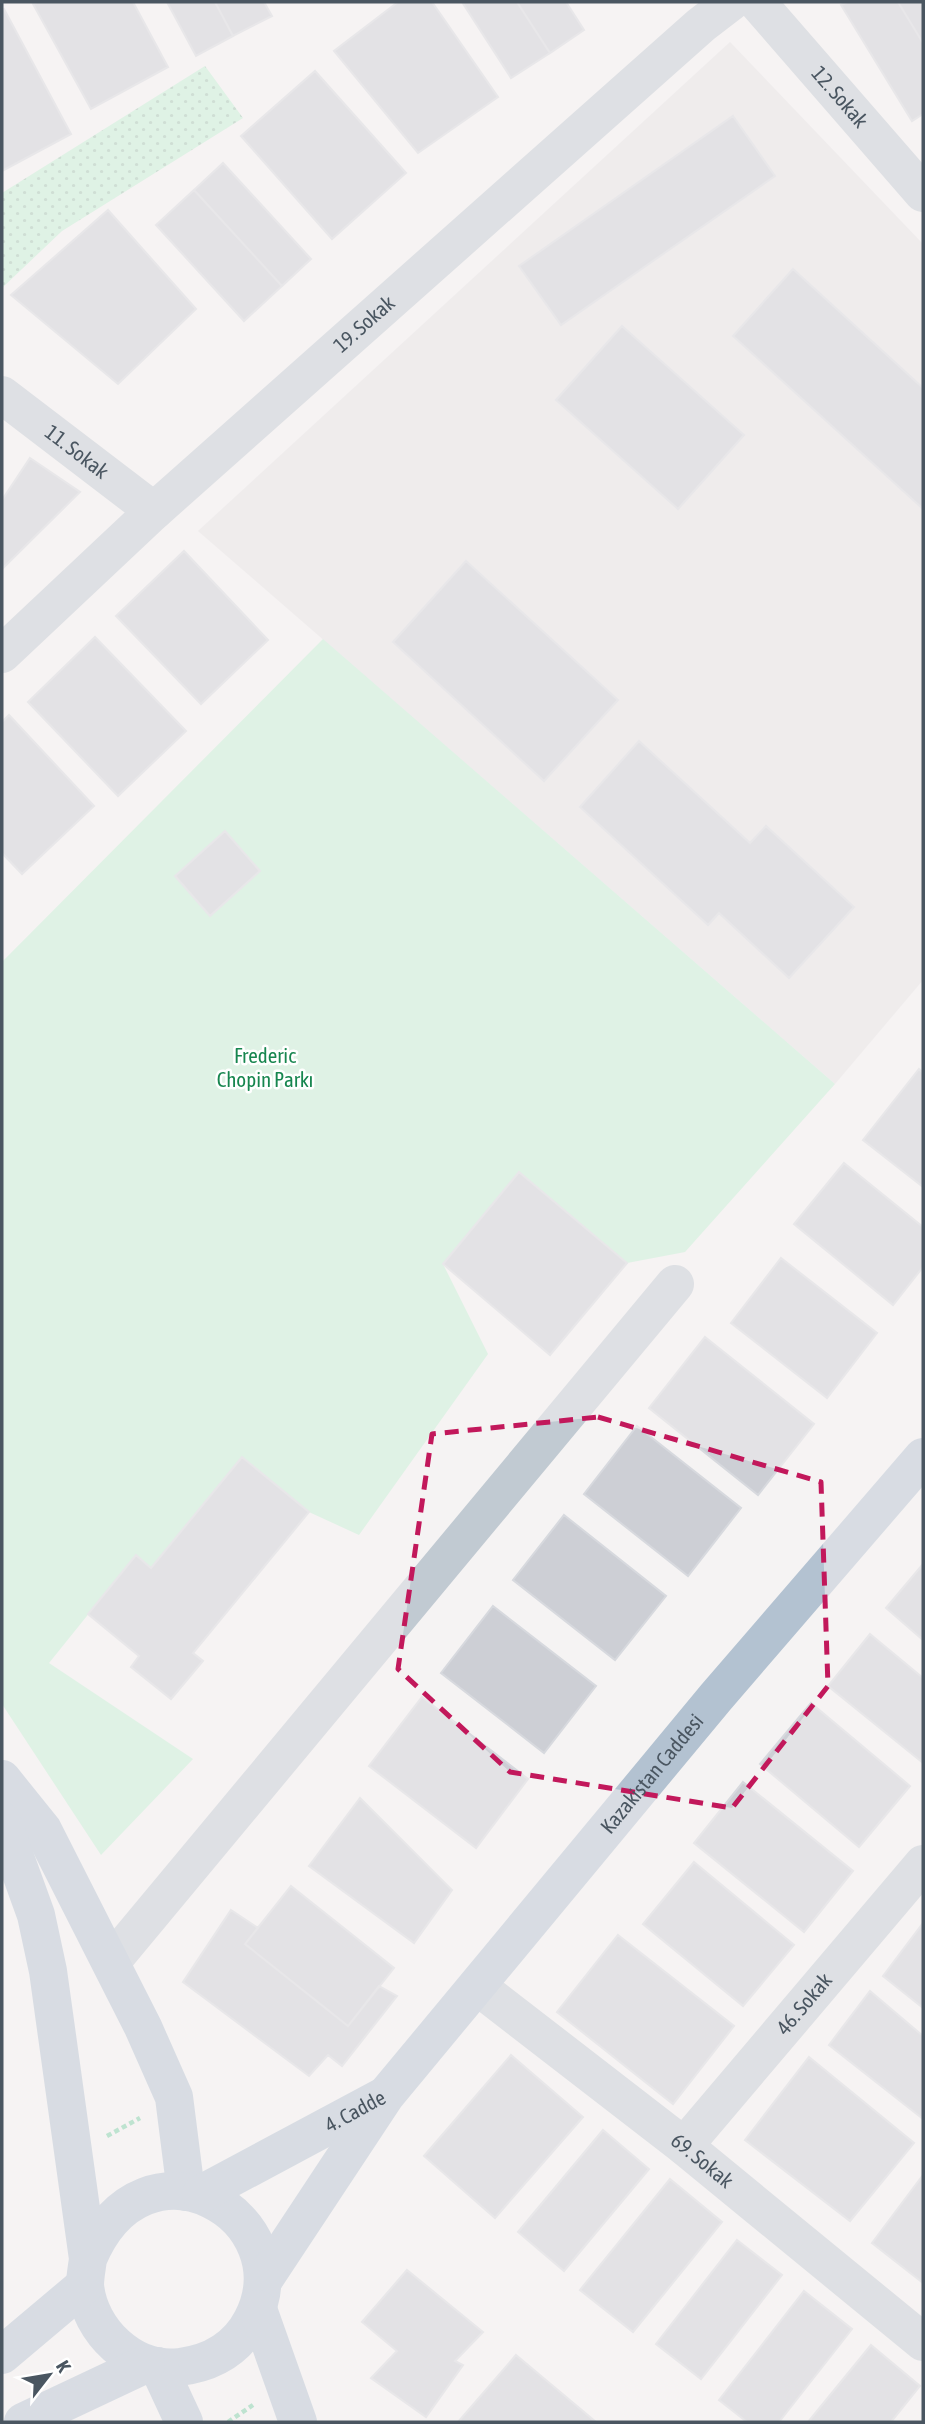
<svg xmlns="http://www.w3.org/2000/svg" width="925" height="2424" font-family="'Asap Condensed',sans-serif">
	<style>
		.education { fill: #e6e4e5 }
		.grass { fill: url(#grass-dots) }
		.green { fill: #c3f1d5 }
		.building { fill: #cdcfd5; stroke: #d7d9de; stroke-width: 2 }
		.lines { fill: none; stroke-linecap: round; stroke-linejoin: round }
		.path { stroke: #7ad0a6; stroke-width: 4.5; stroke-dasharray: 5 3.5; stroke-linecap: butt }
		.minor { stroke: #c1cad2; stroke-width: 38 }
		.major { stroke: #b3c2d1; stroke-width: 38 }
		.marked { fill: none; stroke: #c2185b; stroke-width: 5; stroke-dasharray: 14 9; stroke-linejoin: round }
		.labels { text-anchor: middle; stroke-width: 5; stroke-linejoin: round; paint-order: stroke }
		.street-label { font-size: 21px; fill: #4a5661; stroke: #fff }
		.park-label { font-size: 21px; fill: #17864f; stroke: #fff }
	</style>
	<defs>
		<pattern id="grass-dots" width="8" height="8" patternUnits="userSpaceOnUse" patternTransform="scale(1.75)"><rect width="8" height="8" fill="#c3f1d5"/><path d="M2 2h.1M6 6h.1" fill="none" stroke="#a0c6b0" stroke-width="1.8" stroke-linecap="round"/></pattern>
	</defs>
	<rect width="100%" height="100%" fill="#f5f3f3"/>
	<!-- education -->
	<path class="education" d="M730 42 923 244V980L835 1084 198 531Z"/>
	<!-- grass -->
	<path class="grass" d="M205 66 243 118 62 231 2 288V193Z"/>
	<!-- green -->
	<path class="green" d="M323 639 835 1084 685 1252 627 1263 518 1173 443 1264 488 1354 359 1535 309 1512 242 1457 151 1568 136 1555 49 1663 193 1759 101 1855 2 1704V962Z"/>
	<!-- building -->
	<path class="building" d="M37 2H133L168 67 91 109 33 4Z
		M167 2H215L233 36 196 56Z
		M215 2H264L272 16 233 36Z
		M398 2H432L498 97 418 153 334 51Z
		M462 2H517L550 53 511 78Z
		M517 2H566L584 30 550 53Z
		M847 2H898L923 43V114L912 121 841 5Z
		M898 2H923V43Z
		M4 9 71 134 2 171V10Z
		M315 71 406 173 332 239 241 136Z
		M733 116 775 176 561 325 519 266Z
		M223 163 311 259 282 286 194 190Z
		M194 190 282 286 244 321 156 225Z
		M108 210 196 309 118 384 11 295Z
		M793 269 923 388V509L733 336Z
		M622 326 744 435 678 509 556 400Z
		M30 458 80 492 2 569V500Z
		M184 551 268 640 201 704 116 616Z
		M466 561 618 700 544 781 393 642Z
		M95 637 186 731 118 796 28 702Z
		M9 715 94 806 22 874 2 853V722Z
		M639 741 750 843 766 826 854 907 789 978 719 913 708 925 580 807Z
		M225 831 260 871 210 916 175 876Z
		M919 1069 923 1073V1187L863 1140Z
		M844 1163 923 1227V1267L893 1305 794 1224Z
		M519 1172 627 1263 550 1355 443 1264Z
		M781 1258 877 1333 827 1398 731 1323Z
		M705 1337 814 1424 758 1495 649 1408Z
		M637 1426 741 1508 688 1576 584 1494Z
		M242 1457 309 1512 193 1653 203 1661 171 1699 131 1667 139 1656 88 1614 136 1555 151 1568Z
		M564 1515 666 1596 615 1660 513 1580Z
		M923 1564V1640L886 1608Z
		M493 1606 596 1686 544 1753 441 1673Z
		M870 1634 923 1678V1763L828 1686Z
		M422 1697 528 1779 476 1848 369 1766Z
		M811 1703 910 1786 859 1847 760 1764Z
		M743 1782 853 1871 804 1932 694 1843Z
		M360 1798 452 1890 414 1943 309 1866Z
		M694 1862 794 1945 743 2006 643 1924Z
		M291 1886 394 1968 348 2026 245 1944Z
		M231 1910 258 1928 245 1944 348 2026 379 1986 397 1996 342 2066 328 2055 309 2076 183 1982Z
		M923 1923V2008L883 1976Z
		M618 1935 734 2026 673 2104 557 2012Z
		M870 1991 923 2036V2119L829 2045Z
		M511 2055 583 2117 495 2218 424 2156Z
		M809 2057 914 2143 850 2221 745 2140Z
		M603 2130 649 2169 564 2271 518 2232Z
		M923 2175V2283L872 2243Z
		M670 2179 722 2222 633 2332 580 2290Z
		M737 2240 782 2275 701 2379 656 2344Z
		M407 2270 483 2332 455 2361 463 2365 426 2417 371 2378 397 2351 362 2322Z
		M804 2291 852 2329 779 2422H747L719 2400Z
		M871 2345 920 2386 891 2422H808Z
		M516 2355 596 2422H458Z"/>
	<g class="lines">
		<!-- path -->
		<path class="path" d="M107 2136 140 2118
			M228 2422 253 2405"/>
		<!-- minor -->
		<g class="minor">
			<path id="s1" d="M757 2 923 193"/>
			<path id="s2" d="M2 395 154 511"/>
			<path id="s3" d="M2 654 154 511 701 25 731 2"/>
			<path d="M112 1961 675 1284"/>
			<path id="s4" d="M477 1986 684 2146 923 2342"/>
			<path id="s5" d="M684 2146 923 1864"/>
		</g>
		<!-- major -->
		<g class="major">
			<path d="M2 1779 43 1830 143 2027 174 2097 186 2192"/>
			<path d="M2 1821 36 1915 48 1971 88 2259C87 2267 85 2277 85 2285 89 2331 133 2373 180 2367 212 2363 237 2349 252 2320 305 2218 145 2122 88 2259"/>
			<path id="s6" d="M201 2194 384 2096"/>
			<path id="s7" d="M263 2281 386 2095 716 1697 923 1457"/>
			<path d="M258 2309 298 2422"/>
			<path d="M2 2355 85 2285"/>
			<path d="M158 2366 184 2422"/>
			<path d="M23 2422 146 2364"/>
		</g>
	</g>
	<!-- marked area -->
	<path d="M0 0H925V2424H0ZM598 1417 821 1482 828 1686 732 1808 510 1772 398 1669 432 1434Z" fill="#f5f3f3" fill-opacity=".55" fill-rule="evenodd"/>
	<path class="marked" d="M598 1417 821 1482 828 1686 732 1808 510 1772 398 1669 432 1434Z"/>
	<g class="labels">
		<!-- street labels -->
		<g class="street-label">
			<text dy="7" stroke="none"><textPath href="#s1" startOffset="126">12. Sokak</textPath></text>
			<text dy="7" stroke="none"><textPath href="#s3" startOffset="490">19. Sokak</textPath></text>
			<text dy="7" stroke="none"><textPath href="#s2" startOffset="94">11. Sokak</textPath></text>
			<text dy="7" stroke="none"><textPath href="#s7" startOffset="640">Kazakistan Caddesi</textPath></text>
			<text dy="7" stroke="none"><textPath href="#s5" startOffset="186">46. Sokak</textPath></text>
			<text dy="7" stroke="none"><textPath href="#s6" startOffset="175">4. Cadde</textPath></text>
			<text dy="7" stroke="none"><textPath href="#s4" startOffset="285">69. Sokak</textPath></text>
		</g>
		<!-- park labels -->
		<g class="park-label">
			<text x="265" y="1063">Frederic<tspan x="265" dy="24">Chopin Parkı</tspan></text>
		</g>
	</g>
	<!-- border -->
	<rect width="925" height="2424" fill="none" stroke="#4a5661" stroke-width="7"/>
	<!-- north arrow -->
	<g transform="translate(49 2375) rotate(59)" stroke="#ffffff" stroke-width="5" paint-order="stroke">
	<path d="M0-5L12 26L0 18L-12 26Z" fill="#4a5661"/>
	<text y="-10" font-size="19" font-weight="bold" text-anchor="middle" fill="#4a5661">K</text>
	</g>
</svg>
